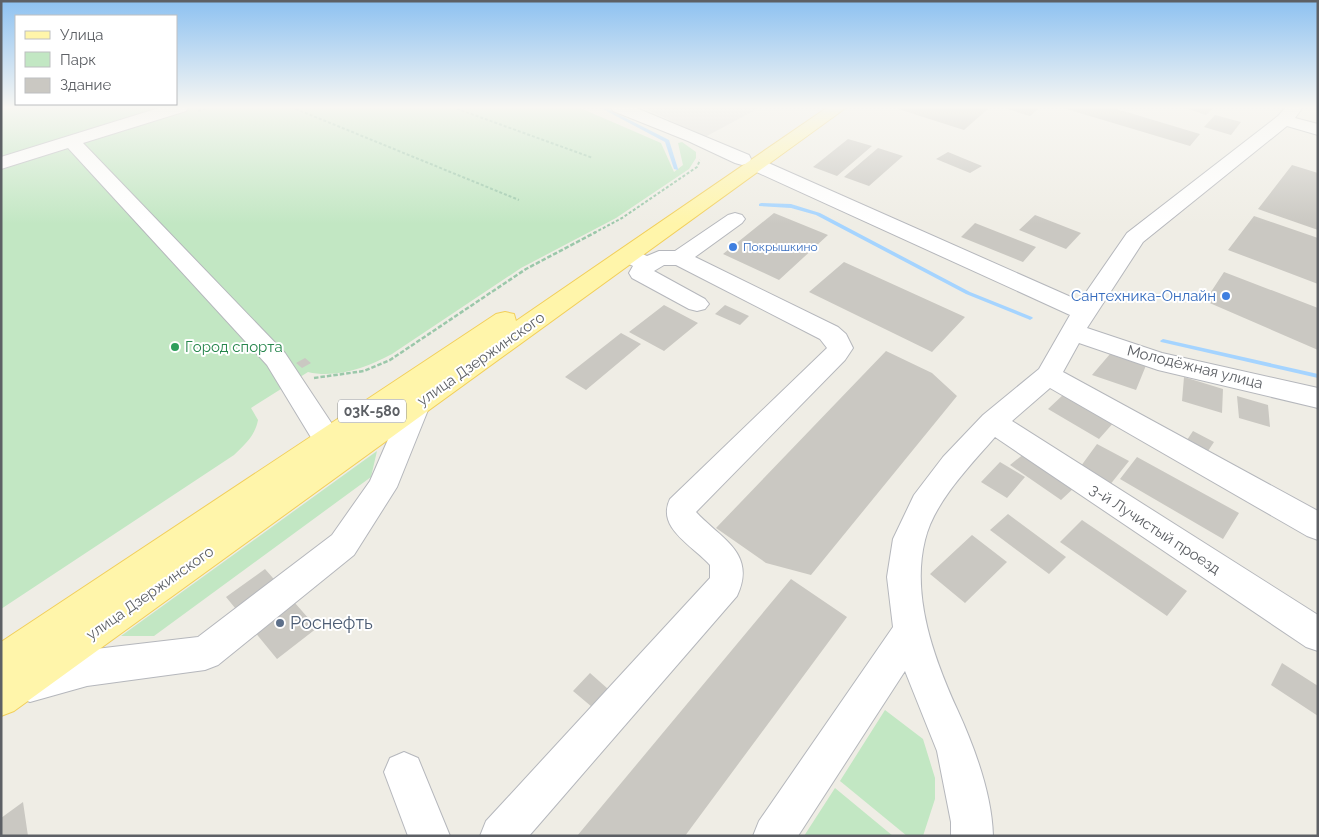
<svg xmlns="http://www.w3.org/2000/svg" width="1319" height="837" font-family="Raleway,sans-serif">
	<style>
		.industrial { fill: #dedcd7 }
		.green { fill: #c2e7c3 }
		.lines { fill: none; stroke-linecap: round; stroke-linejoin: round }
		.stream { fill: #a5d4ff; fill-rule: evenodd }
		.building { fill: #cac8c2 }
		.minor-casing { stroke: #b5b7bc; stroke-width: 2 }
		.major-casing { stroke: #f2cf5b; stroke-width: 2 }
		.path-far1 { stroke: #9bc8aa; stroke-width: 2; stroke-dasharray: 3 2; stroke-linecap: butt }
		.path { stroke: #9bc8aa; stroke-width: 2.5; stroke-dasharray: 4.5 2; stroke-linecap: butt }
		.minor { fill: #fff; fill-rule: evenodd }
		.major { fill: #fff5aa; fill-rule: evenodd }
		.shop-dot { fill: #3f7fe0; stroke: #fff; stroke-width: 2 }
		.leisure-dot { fill: #2e9e5b; stroke: #fff; stroke-width: 2 }
		.service-dot { fill: #5c6f8a; stroke: #fff; stroke-width: 2 }
		.labels { text-anchor: middle; stroke-width: 4; stroke-linejoin: round; paint-order: stroke }
		.far-shop-label { font-size: 12px; fill: #366cbe; stroke: #fff; text-anchor: start }
		.shield { fill: #fff; stroke: #8e9093; stroke-width: 1 }
		.shield-label { font-size: 14px; font-weight: bold; fill: #5d6065 }
		.shop-label { font-size: 15px; fill: #366cbe; stroke: #fff; text-anchor: end }
		.leisure-label { font-size: 15px; fill: #27864d; stroke: #fff; text-anchor: start }
		.street-label { font-size: 15px; fill: #5d6065; stroke: #fff }
		.near-service-label { font-size: 18px; fill: #4e5e75; stroke: #fff; text-anchor: start }
	</style>
	<rect width="100%" height="100%" fill="#efede5"/>
	<!-- industrial -->
	<path class="industrial" d="M642 107H761L705 137Z"/>
	<!-- green -->
	<path class="green" d="M1 107H578L661 143 674 172 683 165 678 143 682 142 696 152V158L689 169 616 218 521 268 392 354C368 367 336 379 308 372L251 408 258 420C255 436 245 444 234 455L1 609Z
		M377 451 371 477 154 636H121Z
		M885 710 923 739 935 778V799L923 836H907L840 781Z
		M835 788 893 836H804Z"/>
	<g class="lines">
		<!-- stream -->
		<path class="stream" d="M599 107H604L669 140 678 169V170L674 169 665 142Z
			M761 203 791 204 820 213 970 292 1032 317 1033 318 1030 320 1028 319 966 294 816 215 791 208 759 206V204Z
			M1163 339 1318 374V378L1161 342 1160 341Z"/>
	</g>
	<!-- building -->
	<path class="building" d="M900 107H990L964 130 898 109Z
		M1001 107H1040L1030 116Z
		M1110 107 1200 134 1190 146 1063 108Z
		M1182 107H1215L1206 115Z
		M1215 115 1241 122 1231 135 1204 127Z
		M848 139 872 146 837 176 813 167Z
		M878 148 903 156 869 186 844 177Z
		M948 152 982 166 970 173 936 159Z
		M1292 165 1318 173V230L1258 209Z
		M774 213 828 235 779 280 723 254Z
		M1035 215 1081 233 1066 249 1019 230Z
		M1254 216 1318 238V284L1228 250Z
		M975 223 1036 247 1023 262 961 237Z
		M844 262 965 317 932 352 809 292Z
		M1224 272 1318 308V350L1205 301Z
		M664 305 698 323 664 351 629 332Z
		M725 305 749 316 740 325 715 314Z
		M621 333 641 344 586 390 565 377Z
		M886 351 932 373 957 396 811 575 766 563 716 528Z
		M1110 354 1147 363 1136 390 1092 375Z
		M305 358 311 363 302 368 296 363Z
		M1184 377 1223 389 1222 413 1182 401Z
		M1064 394 1115 421 1099 439 1048 409Z
		M1237 396 1268 405 1270 427 1239 418Z
		M1193 431 1214 442 1206 454 1185 443Z
		M1097 444 1129 461 1109 486 1081 466Z
		M1025 453 1075 487 1061 500 1010 465Z
		M1137 457 1239 513 1223 539 1120 479Z
		M1000 462 1025 477 1007 498 981 482Z
		M1008 514 1066 557 1049 574 990 530Z
		M1082 520 1187 591 1167 616 1060 542Z
		M972 535 1007 562 965 603 930 574Z
		M265 569 317 628 277 659 226 597Z
		M791 579 847 617 685 836H577Z
		M1282 663 1318 686V716L1271 685Z
		M590 673 608 689 592 707 573 691Z
		M23 802 28 836H1V818Z"/>
	<g class="lines">
		<!-- minor casing -->
		<g class="minor-casing">
			<path id="minor" d="M162 107H188L186 111 83 143 285 353 338 433 342 441 338 449 328 452 318 449 267 365 68 148 1 169V157Z
				M611 107H634L749 155 751 159 749 163 742 165 735 163 688 141 613 111Z
				M1286 107H1303L1295 118 1318 124V135L1287 126 1143 242 1087 328 1162 353 1318 388V408L1158 370 1079 343 1063 372 1318 511V540L1307 536 1050 388 1012 421 1318 615V651L1306 647 995 437C970 466 934 502 925 540 911 596 934 658 957 709 974 746 992 794 993 836H951V822L937 751 905 671 798 836H753L759 821 893 627 887 577 893 539 914 495 943 457 983 415 1039 369 1070 315 750 169 748 165 750 161 757 159 764 161 1080 301 1127 233 1278 116Z
				M735 213 742 215 745 219 742 223 695 257 838 327 846 334 853 348 845 360 696 512C721 539 757 553 737 596L529 836H480L486 821 710 578V565C692 545 656 528 670 499L827 348 820 339 676 265H664L654 271 705 299 709 304 705 309 697 311 689 309 632 278 629 273 633 266 621 260 618 255 621 250 629 248 647 256 659 251H675L728 215Z
				M416 395 426 398 430 405 397 487 354 555 218 665 205 670 87 686 30 702 17 697 12 684 17 671 87 650 198 637 332 535 370 481 406 398Z
				M404 752 418 758 450 836H408L384 772 390 758Z"/>
		</g>
		<!-- major casing -->
		<g class="major-casing">
			<path id="major" d="M828 107H847L14 711 1 716V642L496 314 505 312 514 314 516 321Z"/>
		</g>
		<!-- path-far1 -->
		<path class="path-far1" d="M291 107 519 200
			M452 107 593 158
			M198 111 210 107
			M594 233 622 218 697 167 700 160"/>
		<!-- path -->
		<path class="path" d="M314 378 364 371 390 360 526 269 596 232"/>
		<!-- minor -->
		<use href="#minor" class="minor"/>
		<!-- major -->
		<use href="#major" class="major"/>
	</g>
	<!-- sky -->
	<linearGradient id="sky" x2="0" y2="1"><stop stop-color="#8dc1f1"/><stop offset="0.48" stop-color="#f8f7f3"/><stop offset="1" stop-color="#f8f7f3" stop-opacity="0"/></linearGradient>
	<rect width="1319" height="224" fill="url(#sky)"/>
	<!-- markers -->
	<g class="shop-dot">
		<circle cx="733" cy="247" r="5"/>
		<circle cx="1226" cy="296" r="5"/>
	</g>
	<circle class="leisure-dot" cx="175" cy="347" r="5"/>
	<circle class="service-dot" cx="280" cy="623" r="5"/>
	<g class="labels">
		<!-- far-shop labels -->
		<g class="far-shop-label">
			<text x="743" y="251">Покрышкино</text>
		</g>
		<!-- shield labels -->
		<rect class="shield" x="338" y="399.5" width="68" height="23" rx="4"/>
		<g class="shield-label">
			<text x="372" y="416">03К-580</text>
		</g>
		<!-- shop labels -->
		<g class="shop-label">
			<text x="1216" y="301">Сантехника-Онлайн</text>
		</g>
		<!-- leisure labels -->
		<g class="leisure-label">
			<text x="185" y="352">Город спорта</text>
		</g>
		<!-- street labels -->
		<g class="street-label">
			<text transform="translate(481 359) rotate(-35)" y="5">улица Дзержинского</text>
			<text transform="translate(1195 367) rotate(14)" y="5">Молодёжная улица</text>
			<text transform="translate(1155 529) rotate(33)" y="5">3-й Лучистый проезд</text>
			<text transform="translate(150 593) rotate(-35)" y="5">улица Дзержинского</text>
		</g>
		<!-- near-service labels -->
		<g class="near-service-label">
			<text x="290" y="629">Роснефть</text>
		</g>
	</g>
	<!-- border -->
	<rect width="1319" height="837" fill="none" stroke="#5d6065" stroke-width="5"/>
	<!-- legend -->
	<rect x="15" y="15" width="162" height="90" fill="#ffffff" stroke="#bebfc1"/>
	<rect x="25" y="31" width="25" height="8" fill="#fff5aa" stroke="#bebfc1"/>
	<text x="60" y="40" font-size="15" fill="#5d6065">Улица</text>
	<rect x="25" y="52" width="25" height="15" fill="#c2e7c3" stroke="#bebfc1"/>
	<text x="60" y="65" font-size="15" fill="#5d6065">Парк</text>
	<rect x="25" y="78" width="25" height="15" fill="#cac8c2" stroke="#bebfc1"/>
	<text x="60" y="90" font-size="15" fill="#5d6065">Здание</text>
</svg>
